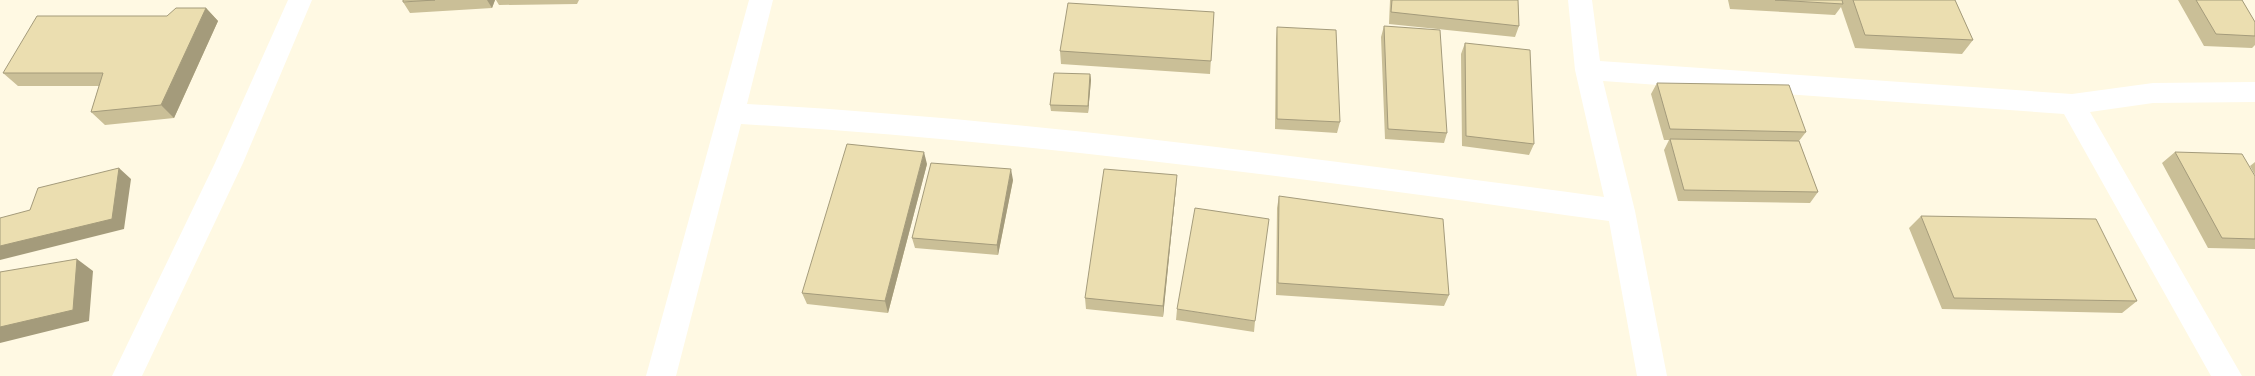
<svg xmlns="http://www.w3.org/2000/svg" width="2255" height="376" font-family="'Open Sans',sans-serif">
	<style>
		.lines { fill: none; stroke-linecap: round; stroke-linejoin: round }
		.minor { fill: #fff; fill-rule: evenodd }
		.wall { fill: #cabf97 }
		.shaded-wall { fill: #a49b7b }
		.building { fill: #ebdeb0; stroke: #a49b7b }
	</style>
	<rect width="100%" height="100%" fill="#fff9e3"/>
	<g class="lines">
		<!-- minor -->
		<path class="minor" d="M288 0H312L243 163 142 376H112L215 163Z
			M749 0H773L747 104C1034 120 1319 159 1604 197L1575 70 1568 0H1592L1600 61 2072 94 2153 83 2255 82V102L2153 103 2090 112 2242 376H2211L2064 114 1603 81 1635 211 1667 376H1637L1609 221C1321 181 1032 141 741 124L676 376H646Z"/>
	</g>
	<!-- wall -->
	<path class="wall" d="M403 0H495L492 8 410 13 403 2Z
		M496 0H579L577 4 499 5Z
		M1390 0H1518L1519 26 1515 37 1389 24Z
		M1728 0H1955L1973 40 1962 54 1855 48 1841 7 1835 15 1730 9Z
		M2178 0H2242L2255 22V45L2252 48 2204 46Z
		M206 8 218 21 174 118 105 125 91 112 99 86H18L3 73 167 16Z
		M1214 12 1210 74 1061 64 1060 51Z
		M1384 26 1447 133 1444 143 1385 139 1381 37Z
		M1277 27 1340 122 1337 133 1275 129 1276 39Z
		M1465 43 1534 144 1529 155 1462 146 1461 54Z
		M1090 74 1091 80 1088 113 1051 111 1050 105Z
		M1657 83 1806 132 1799 141 1818 192 1810 203 1678 201 1664 150 1669 140H1664L1651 94Z
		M2175 152 2255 176V249L2208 248 2162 163Z
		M2255 162V175L2250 166Z
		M927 164 888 313 807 304 802 293Z
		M1013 180 998 255 915 248 912 238Z
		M1176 188 1163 317 1086 309 1085 298Z
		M1279 196 1449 295 1444 306 1276 295 1277 208Z
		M1921 216 2137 301 2122 313 1942 309 1909 228Z
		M1177 309 1255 321 1254 332 1176 320Z"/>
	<!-- shaded-wall -->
	<path class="shaded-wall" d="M487 0H495L492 8Z
		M206 8 218 21 174 118 161 105Z
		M1090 74 1091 80 1088 113V106Z
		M924 152 927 164 888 313 885 301Z
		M119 168 131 179 124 229 0 260V246Z
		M1011 169 1013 180 998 255 997 245Z
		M1177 175 1176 188 1163 317V306Z
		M77 259 93 271 89 321 0 343V327Z"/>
	<!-- building -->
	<path class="building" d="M403 0H435L403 2Z
		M1392 0H1518L1519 26 1391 12Z
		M1775 0H1842L1843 4Z
		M1853 0H1955L1973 40 1865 35Z
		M2196 0H2242L2255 22V36L2216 34Z
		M1068 3 1214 12 1211 61 1060 51Z
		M176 8H206L161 105 91 112 103 73H3L37 16H167Z
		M1384 26 1440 30 1447 133 1388 129Z
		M1277 27 1336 30 1340 122 1277 119Z
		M1465 43 1530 50 1534 144 1466 136Z
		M1054 73 1090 74 1088 106 1050 105Z
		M1657 83 1789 85 1806 132 1670 129Z
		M1670 139 1799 141 1818 192 1684 190Z
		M847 144 924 152 885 301 802 293Z
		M2175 152 2242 154 2255 176V239L2222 238Z
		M931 163 1011 169 997 245 912 238Z
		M119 168 112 219 0 246V218L30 210 38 188Z
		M1104 169 1177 175 1163 306 1085 298Z
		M1279 196 1443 219 1449 295 1278 283Z
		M1195 208 1269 219 1255 321 1177 309Z
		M1921 216 2096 219 2137 301 1954 298Z
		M77 259 73 310 0 327V272Z"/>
</svg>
